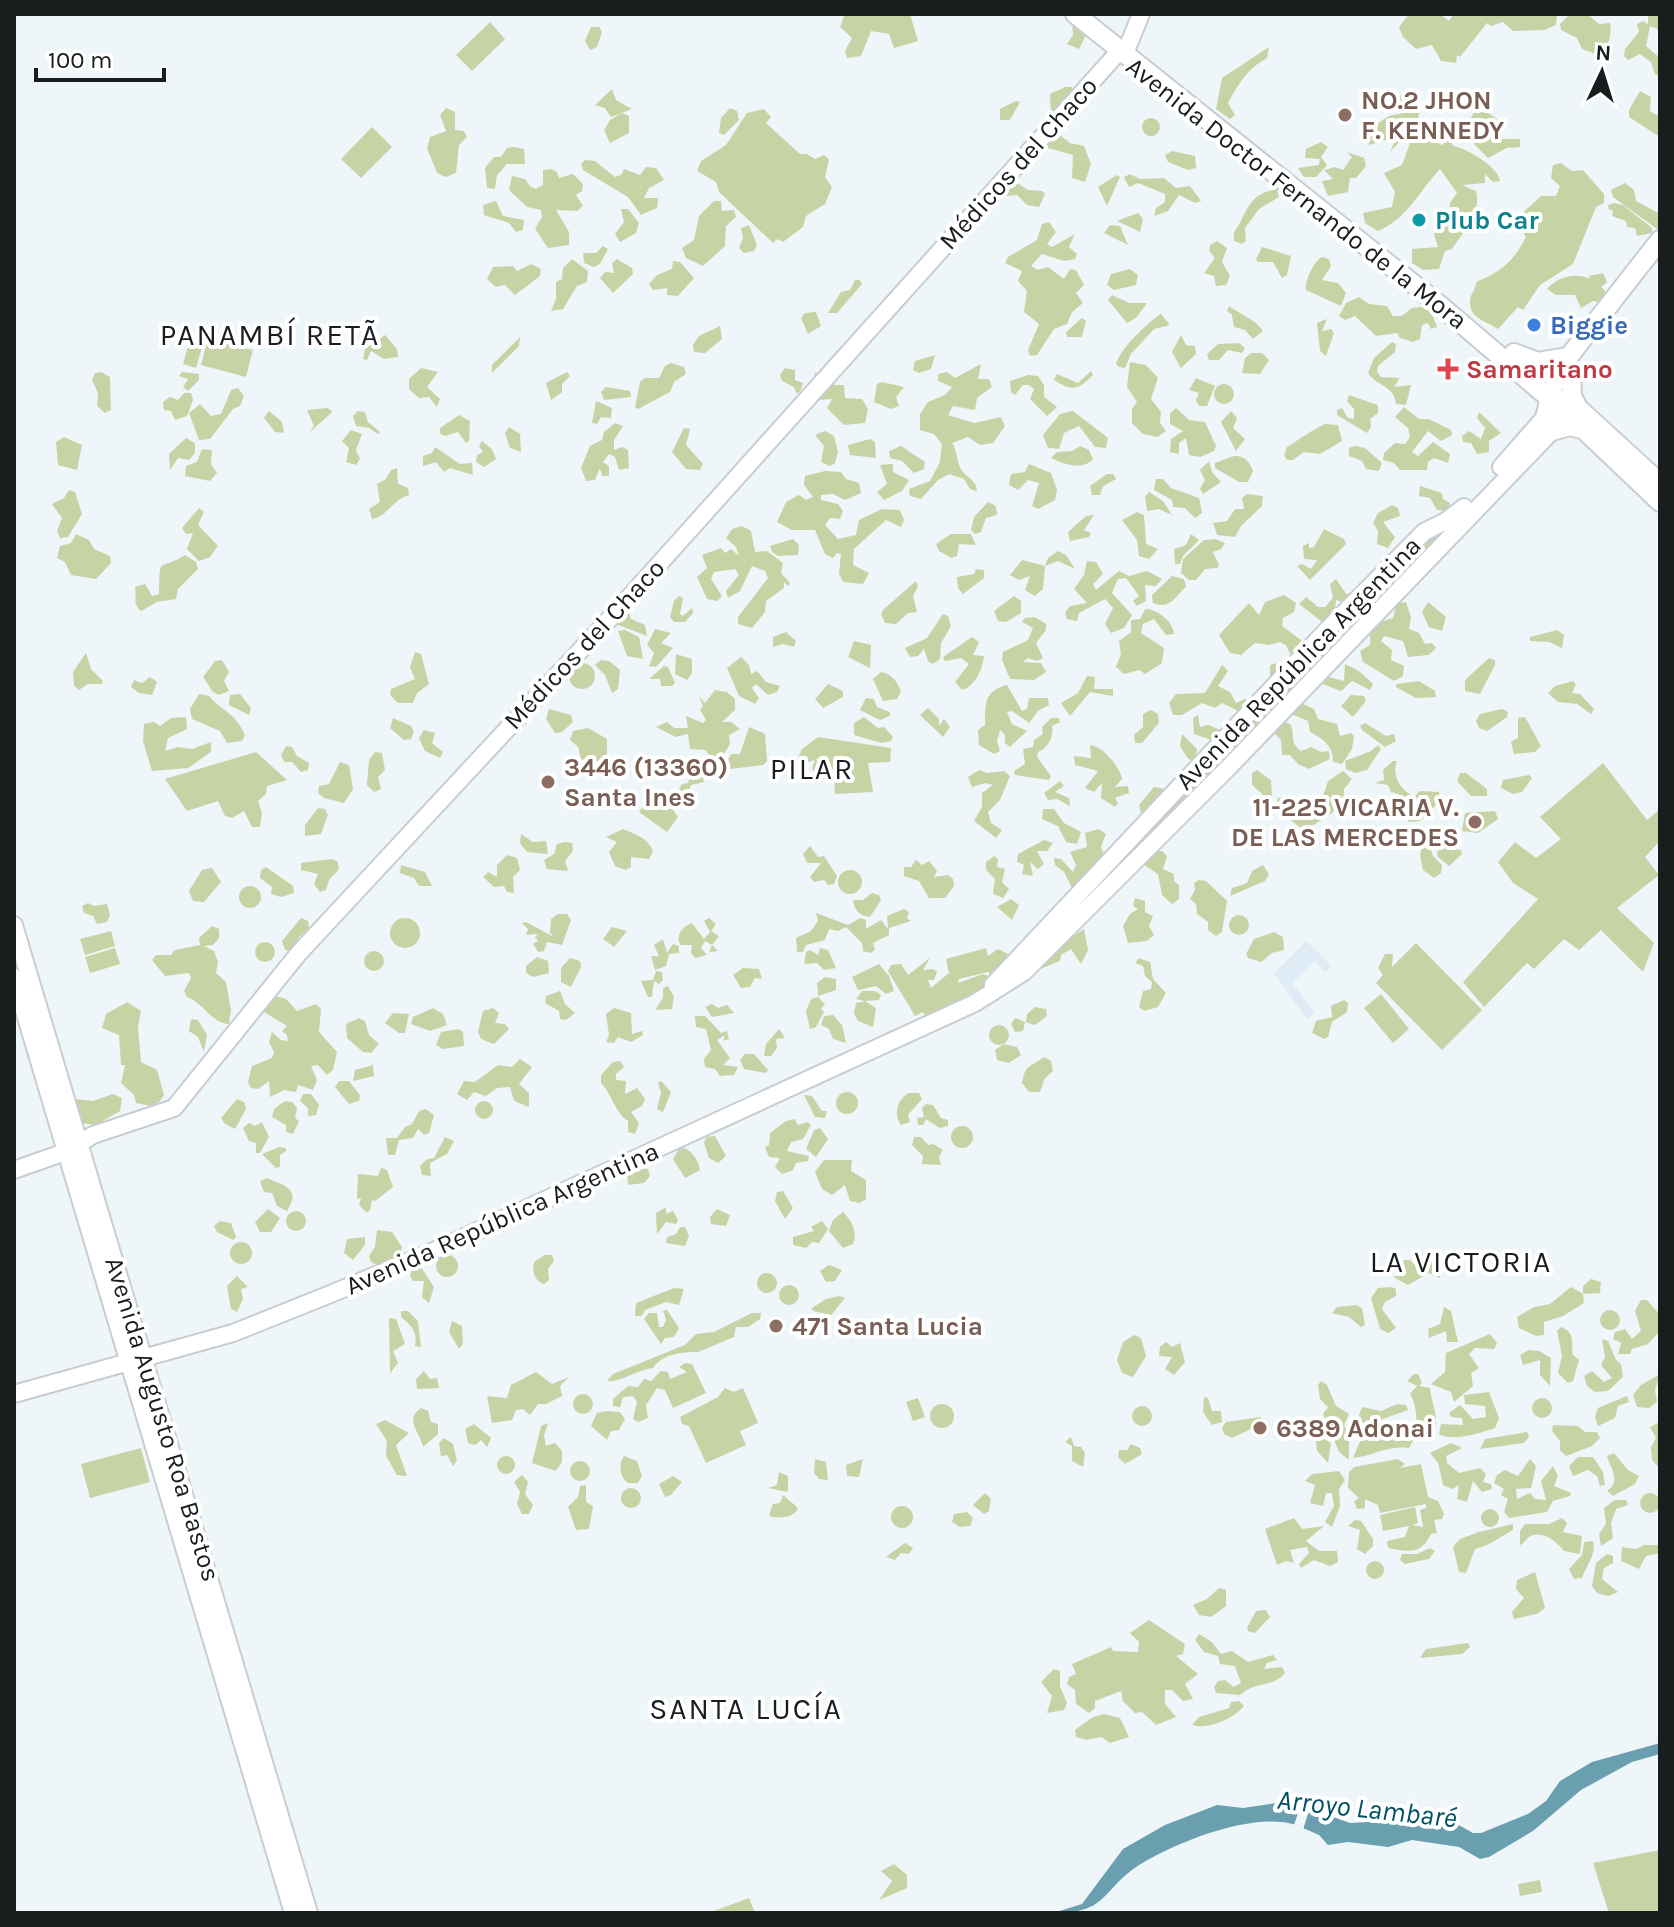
<svg xmlns="http://www.w3.org/2000/svg" width="1674" height="1927" font-family="Karla,sans-serif">
	<style>
		.built { fill: #dfecf6 }
		.green { fill: #c7d2a5 }
		.water { fill: #6a9faf }
		.pier { fill: #eff6fa }
		.lines { fill: none; stroke-linecap: round; stroke-linejoin: round }
		.major-casing { stroke: #c7cdd2; stroke-width: 20 }
		.highway-casing { stroke: #c7cdd2; stroke-width: 22 }
		.major { stroke: #fff; stroke-width: 16 }
		.highway { stroke: #fff; stroke-width: 18 }
		.education-dot { fill: #8d6e63; stroke: #fff; stroke-width: 3 }
		.culture-dot { fill: #0f9aa8; stroke: #fff; stroke-width: 3 }
		.shop-dot { fill: #3f7fe0; stroke: #fff; stroke-width: 3 }
		.health-dot { fill: #e0444e; stroke: #fff; stroke-width: 3 }
		.labels { text-anchor: middle; stroke-width: 8; stroke-linejoin: round; paint-order: stroke }
		.education-label { font-size: 26px; font-weight: bold; fill: #785e54; stroke: #fff; text-anchor: start }
		.street-label { font-size: 26px; fill: #1a1d1e; stroke: #fff }
		.culture-label { font-size: 26px; font-weight: bold; fill: #0d838f; stroke: #fff; text-anchor: start }
		.shop-label { font-size: 26px; font-weight: bold; fill: #366cbe; stroke: #fff; text-anchor: start }
		.health-label { font-size: 26px; font-weight: bold; fill: #be3a42; stroke: #fff; text-anchor: start }
		.water-label { font-size: 28px; font-style: italic; fill: #005163; stroke: #fff }
		.quarter-label { font-size: 30px; letter-spacing: 2px; fill: #1a1d1e; stroke: #fff }
	</style>
	<rect width="100%" height="100%" fill="#eff6fa"/>
	<!-- built -->
	<path class="built" d="M1306 941 1332 966 1325 972 1315 960 1292 983 1314 1012 1307 1019 1274 973Z"/>
	<!-- green -->
	<path class="green" d="M845 14H910L918 41 894 48 889 34 871 31 861 56 847 58 845 51 852 38 840 27Z
		M1409 14H1440L1449 21 1454 14H1557L1556 25 1545 30 1513 31 1503 22 1491 26 1487 23 1460 57 1457 55 1456 63 1441 61 1432 45 1416 49 1403 37 1399 27Z
		M1570 14H1587L1599 24 1610 23C1612 36 1609 49 1596 54L1582 49 1577 38 1561 30 1560 24Z
		M1660 14V30L1650 26 1646 46 1660 58V77L1655 74 1651 62 1640 54 1628 60 1624 56 1625 49 1639 32 1637 24 1643 21 1648 24V15Z
		M1072 21 1088 31 1079 49 1067 44 1073 35Z
		M490 22 505 39 472 71 456 55Z
		M591 27H599L602 32 597 47 590 50 585 41Z
		M1269 47 1267 58C1246 70 1240 82 1228 103L1235 115 1230 119 1216 109 1222 78Z
		M1065 87H1072L1074 93 1051 113 1050 94Z
		M612 89 616 100 632 109 611 117 605 108 595 105Z
		M1405 90 1420 111 1418 118 1407 126 1408 133 1390 152 1400 129 1398 124 1389 130 1393 133 1392 138 1369 145 1367 131 1389 116 1404 113 1399 97Z
		M1640 91 1651 97 1650 111 1660 117V137L1629 117V110Z
		M1016 101 1020 102 1010 120H1000V109Z
		M446 108 455 112V130L464 131 467 137 459 145 456 173 446 177 437 173 427 148 430 137 446 131 440 115Z
		M730 108 737 111 739 120 724 135 719 133 721 118Z
		M764 109 771 117 766 123 800 154H807L815 159 824 155 829 159 825 177 832 187 825 204 806 216 803 227 783 242 778 239 773 243 719 192 716 182 697 171 701 161 726 145 747 113Z
		M1475 111 1488 113 1501 122 1495 134 1501 139H1520V147L1507 148 1488 158 1472 142 1456 141Z
		M622 113 629 116V133L610 143 604 130 610 120Z
		M1142 127a9 9 0 1 1 18 0a9 9 0 1 1-18 0Z
		M372 127 392 147 361 178 341 159Z
		M1057 133 1070 143 1084 146 1091 164 1085 182 1072 178 1073 155 1048 148V141Z
		M1427 138 1442 145 1449 138 1453 146C1466 148 1499 167 1500 181L1493 182 1485 174V183L1462 185 1476 191C1482 211 1463 232 1452 249L1445 251 1439 269 1423 270 1412 263V249L1438 247 1434 234 1439 227 1448 225 1450 203 1457 193 1440 169C1420 190 1407 219 1378 231L1365 223 1363 213 1392 207 1395 192 1384 173 1402 165 1411 140Z
		M1321 142 1328 147 1321 157 1327 165 1316 177H1304L1298 168 1319 165 1320 159 1305 158 1306 149Z
		M514 147 524 149 525 164H507L497 175 495 189 487 188 485 168 494 157H501L507 148Z
		M1172 151 1195 156 1196 168 1188 170 1168 162 1165 155Z
		M1347 152 1364 158 1366 166 1356 178H1350L1348 192 1328 196 1322 181 1333 179 1324 170 1335 167 1343 170 1352 157Z
		M585 160 595 161 615 177 621 175 624 169 640 175 646 167 656 168 664 180 649 188 644 198H658L657 208 641 215 628 197 583 170 581 164Z
		M1561 163 1572 171 1583 170 1604 194V203L1596 207 1573 264 1540 285 1523 310 1518 307 1498 329C1486 321 1469 318 1470 301 1470 293 1476 291 1476 282 1501 272 1514 261 1526 237L1515 220 1541 196H1556L1560 186 1551 178 1553 165Z
		M551 169 557 172 559 178 573 174 583 184 582 191 576 195 583 206 577 211 556 210 569 232V245L548 248 535 229 542 217 541 210 527 207 509 190 512 176 525 179 530 186 536 189 543 185V170Z
		M1130 174 1140 179 1164 178 1176 188 1190 186 1201 201 1195 203 1179 195 1168 211 1154 216 1156 208 1165 202V194L1138 183 1129 187 1124 177Z
		M1117 175 1120 177 1107 206 1098 187Z
		M1017 183 1028 190 1042 191 1045 194 1039 207 1027 205 1017 195 1006 196 1007 189Z
		M1625 183 1634 190 1636 201 1660 214V227L1657 229 1613 197 1611 190Z
		M1277 189 1279 197 1259 209 1245 228 1246 241 1242 244 1234 241C1233 231 1235 231 1240 223 1249 204 1254 193 1277 189Z
		M496 201 503 216 524 220 523 230 516 232 509 223 484 215 483 205Z
		M714 201H721L722 211 734 210 736 217 726 226 725 246 703 266 686 258 682 248 694 240 699 216Z
		M1614 203 1623 205 1652 228V233L1637 236 1635 228 1627 227 1626 221 1612 216 1613 210H1609L1608 205Z
		M621 209H628L639 223 636 233 620 242 615 234 624 222Z
		M1138 213 1143 219 1140 232 1117 221Z
		M1049 222 1056 232 1047 244 1052 247 1075 234 1069 247 1077 254 1075 259 1064 261 1042 254 1031 266 1038 270 1048 267 1064 279 1070 269 1076 270 1084 285 1076 293 1083 303 1072 312 1067 324 1054 329 1037 355 1030 356 1028 350 1039 324 1024 312 1027 291 1018 281 1022 271 1005 263 1008 257 1037 240 1042 224Z
		M749 225 757 245 754 251 744 253 739 248 743 238 741 228Z
		M1110 225 1120 226 1128 245 1104 233Z
		M1217 241 1227 248 1222 262 1230 276 1226 285 1216 286 1214 276 1204 273 1215 258 1209 251 1210 245Z
		M603 246 608 249 600 264 594 267 584 263 583 253H596Z
		M1262 247 1291 256 1287 275 1282 278 1273 262H1258L1256 259Z
		M1322 257 1329 259 1331 266 1322 280 1338 283 1346 293 1341 306 1306 290C1304 282 1314 261 1322 257Z
		M572 259 588 271 587 282 577 286 563 309 551 311 556 299V282L562 279 563 268Z
		M617 259 632 268 633 274 613 293 600 278 605 272 614 273 612 263Z
		M673 261 680 262 694 278 678 296 667 295V288L653 290 649 284 657 275 672 269Z
		M531 264 541 269 540 276 515 295 505 285 496 287 487 279 493 267 513 266 517 271Z
		M1130 269 1138 275 1136 285 1114 290 1107 285 1111 274Z
		M1603 273 1607 282 1601 287 1605 290 1603 303 1593 301 1581 308 1575 295H1556L1547 289C1557 277 1575 272 1590 279L1589 276Z
		M855 280H860L862 284 837 313H828L841 292 850 290Z
		M1112 295 1129 303H1147L1136 318 1127 323 1108 300Z
		M1359 297 1369 304 1387 306 1393 316H1402L1412 308 1429 306 1437 327 1431 329 1428 323 1422 325 1420 339 1413 342 1400 338 1397 333 1376 336 1355 316 1345 320 1339 316 1346 303Z
		M1229 306C1240 314 1256 320 1263 331L1253 339 1245 330 1234 327 1232 315 1227 311Z
		M816 312 821 326 808 334 801 318 805 313Z
		M1161 314 1170 325 1154 329 1131 354 1125 368 1119 367 1116 364C1119 350 1149 321 1161 314Z
		M1082 318 1086 321 1082 337H1067L1066 332Z
		M1327 319 1322 331 1331 329 1334 333 1326 356 1320 351 1317 323Z
		M720 326 722 339 705 353 694 352 693 345 699 336Z
		M385 335 397 349 398 357 384 359 371 351 367 360 363 359 365 349Z
		M1181 335 1186 345 1195 346 1196 354 1181 368 1172 352Z
		M191 336 204 340 196 368 183 364Z
		M520 337 519 346 492 373V365Z
		M208 338 253 350 246 377 201 365Z
		M1392 342 1396 344 1395 352 1378 366 1377 372 1381 377 1400 378 1394 387 1411 385 1406 405 1396 404C1395 386 1375 385 1368 373L1374 358Z
		M1239 343 1245 348 1242 353 1228 350 1219 360H1209L1207 354 1218 344Z
		M1251 353H1262L1269 360 1260 374 1242 373 1245 358Z
		M935 355 931 369 919 373 913 370 915 361Z
		M1130 362 1146 365 1158 378 1151 399 1161 412 1160 423 1166 431 1157 437 1143 434 1132 423V409L1137 402 1127 387Z
		M671 363 684 367 686 374 674 382 670 392 638 409 635 407 640 382 645 378H659L665 366Z
		M981 364 978 379H989L992 387 977 398 975 410 953 406 948 415 974 423 1001 417 1005 426 993 443 980 445 968 437 952 443C957 450 956 460 961 469 967 479 976 478 977 491L970 489 964 479 949 474 938 480 921 499 910 496 909 489 930 481 940 462 942 444 934 434 920 430V414L928 402 945 395 952 387 938 381V374L947 372 955 378Z
		M421 368 438 372 427 387 440 399 437 407 429 397 419 398 409 389V379Z
		M785 368 795 370V380L803 383 800 392 796 393 794 387 782 381 780 375Z
		M1091 371 1093 375C1078 390 1073 392 1054 380L1057 374 1078 383Z
		M101 372 110 377 111 410 105 413 97 406 98 393 92 380 95 373Z
		M182 372 199 374V380L188 391 183 387 188 379 179 376Z
		M567 372 570 376 562 384V392L551 400 546 383Z
		M815 372 830 385H844L845 398 862 399 868 409 865 423 844 425 827 408 832 399 817 400 813 384Z
		M1028 375 1038 376 1044 385V397L1057 407 1047 416 1030 399 1034 389 1029 385H1023L1015 395 1011 392 1010 381Z
		M1196 378 1215 386 1207 406H1199L1196 400 1199 393 1189 390Z
		M882 382 904 387 896 397 899 406 891 409 874 402 877 384Z
		M1214 394a10 10 0 1 1 20 0a10 10 0 1 1-20 0Z
		M606 387 630 391 631 397 604 400 601 392Z
		M238 388 244 396 240 406 233 409 210 439 199 440 189 413 200 404 211 416 221 414 231 390Z
		M184 393H191L193 400 187 416 175 420 171 411 164 410 163 402 170 397 178 400Z
		M1349 395 1378 405V413L1370 419 1371 427 1367 433 1337 415V410L1342 408 1348 418 1354 419V409L1347 401Z
		M596 401 612 408 611 418 601 417 597 424 592 423Z
		M1404 407 1419 419H1429L1451 430 1452 435 1441 441 1428 431 1412 452 1418 456 1433 442 1450 454 1448 463 1434 458 1428 462 1427 470H1400L1394 463 1383 460 1384 453 1395 443 1405 444 1410 437 1408 428 1395 417Z
		M327 408 332 411 330 414 309 433 314 426 307 410Z
		M1176 408 1189 420 1205 422 1216 446 1214 451 1200 457 1189 455 1186 438 1179 443V454L1170 452 1171 439 1183 431 1170 424V413Z
		M269 411 282 422 284 433 275 432 264 418Z
		M358 411 365 412 368 422 380 432 378 434 369 428 356 426 353 416Z
		M1073 411 1108 438 1106 448 1095 447 1079 426 1064 433 1059 449 1048 448 1043 435 1060 414Z
		M1231 411 1237 418 1233 428 1245 439 1236 451 1221 422Z
		M1479 412 1501 433 1489 441V452L1477 454 1471 443 1463 442 1462 436 1469 431 1481 439 1485 428 1477 418Z
		M459 415 470 421 469 441 466 443 458 432 445 436 440 433V428Z
		M615 423 623 426 614 440V450L622 447 628 450 629 468 619 470 615 457 609 454 603 462 609 466V476H602L600 468 595 480 586 481 581 468 590 446 602 440 604 432Z
		M1325 424 1338 425 1342 441 1320 454 1304 452 1293 460H1287L1284 455 1287 447C1300 439 1310 431 1325 424Z
		M509 427 520 434 521 452 510 448 505 433Z
		M684 428 690 429 686 445 703 464 700 470 686 469 672 452Z
		M351 430 362 434 356 450 360 459 356 465 346 462 349 448 342 441Z
		M825 431 834 436 838 452 835 463 830 466 821 462 824 446 815 435Z
		M64 437 82 445 77 470 58 465 56 442Z
		M186 438 195 443V453L189 460 178 458 170 470 169 454Z
		M870 439 875 442 876 458 850 455 848 445Z
		M482 441 492 449 496 459 484 467 476 462 477 455 483 452 479 446Z
		M901 446 925 462 924 469 914 473 902 461 890 458 889 451Z
		M1080 446 1089 450 1093 459C1083 471 1063 464 1051 458L1057 452 1072 451Z
		M1355 446 1365 448 1382 463 1379 471 1366 469 1362 461 1349 456V448Z
		M435 447 460 464 472 463 473 475 450 468 444 472 436 462 423 466V456L432 453Z
		M202 449 212 450 211 464 217 473 210 481 185 476 186 466 197 462Z
		M1234 456C1244 455 1250 462 1253 471L1248 482H1239L1215 468V463Z
		M1209 461 1212 472 1221 482 1203 494 1200 489 1205 480 1200 470Z
		M893 464V472L909 480 902 491 884 500 877 492 887 484 880 465Z
		M1029 464 1051 473 1057 490 1055 500 1038 509 1032 506 1039 483 1028 480 1018 490 1009 485 1011 474 1025 472Z
		M397 468 398 484 408 488 409 495C393 499 387 517 372 519L369 509 380 502 377 484 386 479 391 470Z
		M825 471 841 472 846 479 859 483 861 493 845 500 833 494 821 495V500L838 504 843 511 840 519 830 518 825 525 838 539 856 535 859 520 882 509 900 510 904 520 901 527 886 520 854 549 853 565 869 573 863 584 843 582 839 574 841 554 837 553 833 558 825 554 815 530H792L777 522 786 502 799 495 806 500 813 497 804 485 805 476Z
		M1107 474H1113L1116 479 1103 486 1100 495H1092L1090 486Z
		M1156 479H1163L1171 488 1199 498 1202 513 1195 518 1185 508 1173 507 1172 500 1154 490Z
		M1420 486 1442 493 1443 499 1450 503 1447 511 1437 510 1430 498 1419 496Z
		M69 490 75 492 82 514 68 537 60 538 57 531 62 518 52 504 64 498Z
		M1149 492 1163 501 1172 515 1159 509 1147 511 1145 497Z
		M1247 494 1263 496 1262 506 1241 526 1235 537 1217 535 1213 523 1227 521 1235 509H1244L1242 498Z
		M988 502 996 506 997 515 986 518 981 532 975 534 971 530 974 517Z
		M1392 505 1398 508 1400 516 1383 522 1395 537 1388 548 1377 544 1378 531 1373 523 1378 513Z
		M199 508 204 512 198 525 218 546 210 557 199 561 187 549 193 533 186 534 182 528Z
		M1137 512 1144 515 1146 544 1158 549 1149 559 1139 556 1137 540 1122 520Z
		M1094 515 1084 530 1091 533 1089 537 1070 541 1068 532 1086 516Z
		M742 526 751 531 755 552 767 551 783 563 781 573 790 583 788 586 784 582V588L766 601 765 612 752 628 738 624V617L768 578 765 571 752 566 740 591 728 598 726 591 739 575 735 569 714 572 711 579 722 596 717 601 707 599 697 577 707 568 702 555 721 548 725 553 731 549 739 556 736 547 726 538 732 529Z
		M1324 529 1344 539 1346 544 1310 580 1297 566 1302 564 1311 569 1317 560 1304 559 1303 546 1309 543V548L1314 547Z
		M76 534 89 540 94 549 110 556 111 563 96 579 71 575 65 562 57 558 60 546 71 543Z
		M951 534H971L976 545 959 544 957 556 951 558 939 551 936 544Z
		M1191 534 1199 540 1183 556 1180 564H1175L1174 549 1186 545Z
		M1432 535 1437 539 1354 625 1347 620Z
		M793 539 799 545 798 555 778 556 772 552 770 546Z
		M1215 539 1225 543 1221 549 1213 552 1219 565 1217 568 1205 569 1196 580H1189L1181 573 1183 559 1204 540Z
		M1058 551 1066 555 1075 569 1058 561 1045 566 1048 558Z
		M185 555 196 562 198 569 178 589 176 599 157 602 141 611C132 604 137 596 135 587L145 584 152 596 159 594C161 553 156 573 185 555Z
		M1022 560 1045 566 1043 589 1035 596 1025 590 1030 576 1019 580 1010 575Z
		M1087 561 1096 562 1103 574 1093 584 1096 590 1119 571 1129 576 1147 571 1162 579 1156 586 1145 585 1146 601 1137 606 1133 601 1139 596 1126 578 1118 579 1112 593 1132 615 1124 628 1111 633 1105 624 1113 608 1105 599 1079 613 1077 621 1067 619 1065 613 1070 606 1087 603 1074 589 1084 575Z
		M976 569 984 570V578L963 594 958 588 957 577 974 574Z
		M1172 576 1184 579 1186 587C1175 596 1171 610 1153 603L1152 595Z
		M1336 579 1346 594 1358 592 1345 603 1336 600 1335 611 1325 624 1299 604 1306 597 1318 607H1325L1333 598 1330 584Z
		M916 581 918 586 913 596 917 612 908 613 896 624 885 623 881 614 884 609Z
		M1284 595 1296 603 1294 612 1283 618 1282 626 1305 643 1290 654 1286 645 1280 642 1269 645 1255 643 1241 655 1230 653 1219 635 1249 603 1259 615 1265 602Z
		M679 596 683 598 680 614 683 616 692 608 693 613 685 622H674L670 617 674 601Z
		M1014 596 1021 601V613L1006 622 998 621 994 611Z
		M1406 602 1411 617 1409 629 1419 633 1425 644 1432 643 1436 648 1429 655 1408 657 1403 641 1384 636 1381 641 1392 650 1391 660 1404 666 1403 676 1394 681 1363 662 1360 651 1370 645V632L1380 622 1393 618 1397 603Z
		M1428 602 1446 617 1442 631 1429 627 1422 612Z
		M628 609 631 619 645 625 647 636 616 624 615 621Z
		M1145 609C1156 608 1174 622 1174 634L1166 635 1154 619 1143 624 1141 633 1164 648 1162 663 1145 674 1139 670 1124 674 1116 667 1121 654 1119 641 1131 632V620L1140 619Z
		M943 614 948 616 951 626 941 643 940 659 933 664 928 661 924 649 918 656 910 657 905 648 927 638Z
		M1035 617 1046 624V630L1036 643 1043 658 1037 661 1028 658 1023 662 1041 663 1046 672 1034 680 1010 679 1002 660 1003 652 1028 640 1033 628 1022 622 1025 618Z
		M655 629 671 633 661 643 673 648 656 667 649 666 654 653 647 645Z
		M625 630 639 637 643 659 627 656 618 631Z
		M1557 630 1564 635 1562 648 1549 642 1530 641V637Z
		M786 632 796 641 794 647 783 644 773 647V637Z
		M972 637 979 642 973 655 984 656C983 668 975 687 962 690L955 682 969 664 961 658 945 661 943 657Z
		M854 641 871 645 870 668 848 657Z
		M1325 645 1331 651 1235 751 1225 750 1270 682V665L1280 662 1306 665Z
		M415 652 421 654 429 684 417 693 413 703H398L390 695 391 689 415 679 410 667Z
		M86 653 91 669 103 681 102 684H88L79 690 74 686 73 672Z
		M676 654 692 659V673L687 680 675 674Z
		M741 657 749 665 751 674 757 671 766 682 780 686 777 692 768 695 756 684 752 688 759 698 755 704 739 696 727 668Z
		M1489 658 1495 660V665L1480 694 1465 691V680Z
		M222 660 229 672 224 681 229 691 219 695 213 692 203 677 215 661Z
		M601 660 609 661 620 670 618 689 612 693 605 675 595 665Z
		M569 676a13 13 0 1 1 26 0a13 13 0 1 1-26 0Z
		M1345 664 1359 671 1373 684 1370 690 1352 681 1341 691 1320 683 1325 676 1344 681Z
		M1222 665 1228 671 1218 686 1230 692 1236 703 1245 699 1249 701 1242 713 1222 703 1215 708 1202 703 1182 715H1173L1169 703 1176 694 1205 693Z
		M664 666 668 667 675 683 672 686H661L660 679H649Z
		M881 672C892 674 898 682 901 692L897 699 883 701 873 679Z
		M1087 676 1095 677 1094 689H1113V696L1090 692 1070 716 1061 703 1078 693Z
		M150 677 157 682 152 695 139 693 131 687 134 680 142 683Z
		M1419 681 1435 691 1436 697 1416 698 1396 687V684Z
		M1573 681 1576 684 1572 693 1580 694 1594 709 1591 714 1577 704 1558 702 1548 693 1555 686Z
		M828 684 843 691V697L823 708 815 699Z
		M1007 685 1022 711 1027 709 1029 698H1048L1049 705 1038 711 1029 723 1012 711 1007 712 1012 724 1027 731 1010 747 1005 743V735L1000 730 997 741 1000 751 994 754 979 745 978 730 985 725C985 704 984 691 1007 685Z
		M715 690 727 692 735 699V710L722 722H731L740 729 729 735 730 744 722 757 728 760 731 754H740L749 727 765 734 767 761 763 765 722 770 705 750 690 749 688 734 676 737 656 727 667 722 674 728H688L686 716 703 723 706 720 700 710 703 706 699 696 705 703Z
		M199 694 209 696C224 713 235 712 245 735L242 741 227 743 220 731 192 719 190 709Z
		M240 694 251 708 249 715 229 705 230 695Z
		M1351 695 1364 696 1366 701 1353 717 1341 706Z
		M866 698 874 699 877 707 890 712V716L880 720 860 710Z
		M1301 703 1314 709 1318 719 1337 724 1340 736 1351 733 1354 736 1352 749 1342 764 1333 762C1333 745 1323 739 1310 732L1308 721 1289 713Z
		M928 708 939 719V726L944 719 950 727 943 737 920 715Z
		M549 709 571 715 573 722 562 732 555 733 546 719Z
		M1502 709 1508 712 1507 717 1487 731 1479 728 1476 721 1480 714Z
		M1151 710 1158 714 1159 723 1142 743H1135L1134 735 1143 727V714Z
		M1198 715 1200 727 1208 725 1223 731 1212 740 1194 734 1193 718Z
		M186 717 187 729 168 738 165 751 178 747 192 749 211 742V752L188 768 152 771 143 741 144 724 154 722 160 726 171 718Z
		M864 717 878 728 884 727 893 737 891 741 881 743 854 735V723Z
		M1525 717 1541 746 1535 752 1514 754 1511 742 1518 738V718Z
		M393 718 411 726 414 732 411 739 404 740 390 728Z
		M1051 718H1059L1060 722 1052 726C1054 737 1048 748 1038 752L1037 757 1051 776 1049 780 1015 775 1014 771 1025 764 1023 749 1033 747 1034 740 1043 734 1042 727Z
		M1284 721 1291 725C1295 737 1289 741 1301 751L1311 747 1321 752 1329 751 1330 759 1309 769 1298 764 1290 755H1282L1281 740 1273 732Z
		M1365 723 1386 736 1394 734 1396 741 1385 747 1362 730 1360 726Z
		M588 728 607 739V754L595 763 581 759 578 747 570 740 573 731Z
		M424 730 435 733 432 743 443 752 440 758 425 751 419 738Z
		M1182 734 1197 749 1195 761 1188 759 1180 746Z
		M818 737 891 748 890 762 868 763 873 792 835 794 834 778 823 779V770L816 773 812 769 815 759 823 765V757L806 763 797 760 802 749Z
		M1090 745C1103 746 1120 767 1122 779L1115 787 1128 786 1129 793 1115 798 1118 803 1115 807 1101 798 1102 783 1094 792 1085 788 1098 771 1075 765 1074 756 1091 758Z
		M1378 745 1381 749 1367 770 1356 773 1346 769 1345 761 1371 751Z
		M286 746 292 747 297 756 309 763 308 770 301 772 292 762H284L281 755Z
		M256 752 287 780 267 786 266 794 258 801 262 813 260 827H252L244 811 232 818 225 816 218 801 187 811 165 779Z
		M375 752 382 753 385 770 378 777 381 789 374 792 367 785 369 760Z
		M1213 760 1220 768 1129 859H1123Z
		M1393 761H1397C1391 776 1401 790 1414 797L1420 791 1439 792 1440 801 1420 821 1409 822 1406 817 1412 802 1402 803 1399 794 1391 792 1388 785 1374 783 1384 780 1383 770Z
		M340 762 349 765 353 789 344 803 324 798 318 793 319 786 329 784Z
		M1603 763 1647 820 1660 809V841L1645 857 1659 875 1617 908 1654 943 1643 972 1601 930 1579 950 1564 939 1534 969 1527 963 1484 1007 1463 982 1538 899 1513 883 1498 862 1515 842 1536 858 1561 839 1540 817Z
		M701 767 704 782 691 785 688 793 682 794 679 789 682 784 688 783 692 771Z
		M979 770 987 773 1004 771 1010 776 1000 800 988 812 991 823 1002 830 996 838 974 821 982 807V793L993 785 985 783 972 787 968 777Z
		M1257 770 1271 780 1272 797 1268 799 1252 785V773Z
		M1343 771 1352 779 1344 789V799L1331 814 1304 831 1276 808 1278 798 1285 797 1301 814 1309 812 1311 801 1322 799 1328 781Z
		M1460 773H1466L1487 789V796H1471L1457 781Z
		M1529 775 1532 778 1522 792 1513 794 1501 788 1503 780Z
		M1060 781 1064 786 1055 792 1069 798 1070 806 1057 799 1048 800 1044 793Z
		M1154 787 1171 790 1141 813 1139 805Z
		M650 797 667 800 678 817 667 832 639 812Z
		M318 808 325 809 328 815 321 834 305 836V825Z
		M1043 809H1054L1064 823 1081 832 1077 844 1066 842 1058 826 1042 819Z
		M1495 811 1498 819 1478 833 1462 831 1465 813Z
		M623 829C635 834 650 839 653 852L649 859 631 857V867L626 870 615 866 609 852 617 842 606 837Z
		M1099 829 1106 834 1101 847 1104 854 1072 888 1064 872 1055 865 1054 858 1061 859 1073 872 1076 865 1070 852 1087 847 1085 833Z
		M521 834 533 842 546 841 548 854 527 852 520 843Z
		M1044 840 1053 843 1047 851H1037L1044 864 1038 869 1030 862 1033 876 1022 874 1024 865 1017 862 1018 854Z
		M565 842 572 843 573 851 565 861 568 871 547 869 544 860 554 854 557 844Z
		M1428 842 1433 856 1442 865 1441 873 1434 878 1423 870 1420 855 1423 843Z
		M810 846 818 857 824 856 837 876 834 884 828 885 824 880 814 882 810 877 821 863H807L803 854Z
		M1438 847 1461 850 1462 854 1449 866 1437 856Z
		M1162 851 1167 856 1163 869 1174 874V881L1179 885V899L1172 904 1162 895 1158 874 1144 865 1153 852Z
		M507 855 517 858 520 870 513 877 514 893 507 892 504 886 494 887 483 877 488 872 497 877V865Z
		M994 856 998 859 997 867 1005 869 1002 882 1009 889 1003 898 993 894 995 879 986 870V862Z
		M332 859 338 862 339 869 329 880 326 890 320 892 314 884 318 874 301 870V863Z
		M916 860 922 865 929 861 937 871 934 877 948 875 953 879 954 886 945 898H929L919 881 904 876V867H911Z
		M401 865 425 872 432 886H419L414 878 400 873Z
		M1263 865 1269 874 1265 881 1230 896 1232 888 1247 883 1252 871Z
		M266 867 293 886 294 893 281 897 271 894 272 887 260 878 261 870Z
		M212 868 221 882 204 902 193 901 189 891 202 870Z
		M838 882a12 12 0 1 1 24 0a12 12 0 1 1-24 0Z
		M1199 880 1206 881 1227 901 1222 932 1216 936 1208 930V922L1197 914 1196 904 1190 899 1195 890 1194 883Z
		M239 897a11 11 0 1 1 22 0a11 11 0 1 1-22 0Z
		M872 893 879 895 881 900 870 917C859 916 854 909 853 900H863Z
		M1135 898 1145 901V912L1153 916 1149 926 1154 935 1147 941 1128 943 1123 926 1130 914 1138 909 1133 906Z
		M1011 899 1019 905 1012 920 997 907Z
		M88 903 94 906 107 904 110 915 107 922 97 924 93 916 84 913 82 906Z
		M904 909 909 912 907 918 911 921 889 928V935L873 943 875 950 870 953 863 951 862 943 846 927 838 931 829 929 825 940 806 945 803 952H797L796 938 811 931 818 921 816 913 848 925 860 918 866 920V929L881 920 888 929 887 916Z
		M558 914H567L571 920 562 945 547 942 544 951 538 952 533 944 538 941 535 937 538 934 526 935 528 929 522 923 526 922 554 937 550 933 551 919Z
		M1229 925a10 10 0 1 1 20 0a10 10 0 1 1-20 0Z
		M301 918 308 921 309 928 299 937 293 951 285 950 282 941Z
		M709 918 716 924 711 931 719 936 712 945 718 951 709 952 712 945 705 941 701 948 707 955 695 958 691 953 692 945H681C674 936 683 926 692 923L704 939 710 932 704 921Z
		M390 933a15 15 0 1 1 30 0a15 15 0 1 1-30 0Z
		M212 926 219 929V938L213 945 204 946 214 951 218 962 216 973 226 982 231 1010 229 1024C211 1023 205 1004 187 997L184 991 191 978 189 973 165 976 152 960 156 955H171L175 950 200 945 199 938Z
		M612 927 627 931 614 947 603 939Z
		M1084 929 1088 950 1081 964 1071 949 1061 955 1060 961 1040 969 1057 947Z
		M111 931 115 946 85 955 80 939Z
		M1274 932 1283 937 1284 950 1272 953 1261 962 1248 958 1246 954 1254 939Z
		M663 939 667 953 673 944 679 946V953L669 954 666 966 655 970 651 956H659L654 945Z
		M255 952a10 10 0 1 1 20 0a10 10 0 1 1-20 0Z
		M1416 943 1482 1010 1442 1050 1376 983 1383 975 1378 968 1385 954H1393L1392 967Z
		M115 948 120 964 90 973 85 957Z
		M820 948 828 950 836 968 824 970 817 963 804 964 806 952 810 950 818 955Z
		M986 948 988 956 998 949 1008 954 994 977 988 972 959 979 958 983 983 974 989 976 991 981 980 995H969L961 1006 927 1019 923 1012 915 1016 888 971 891 965 901 964 908 975 930 958 923 970 933 969 937 972 934 980H928L931 988 949 973 946 959Z
		M364 961a10 10 0 1 1 20 0a10 10 0 1 1-20 0Z
		M537 957 548 961 549 973 533 977 526 973V966Z
		M570 958 580 961 581 967 571 987 561 982V968Z
		M1139 958 1150 962 1153 979 1166 993 1158 1007 1144 1011 1139 1007 1143 991 1151 989 1152 982 1145 976 1143 966 1135 963Z
		M879 964 889 976 894 991 886 994 876 986 858 990 852 977Z
		M743 968 759 969 762 979 755 978 750 987 741 988 733 975Z
		M656 971 662 972 663 980 659 984 654 981 652 997H648L641 981 653 980Z
		M825 977 836 979V990L818 996 817 983Z
		M668 986 674 997 672 1009 655 1010 663 998V988Z
		M560 991 565 1004 575 1013 566 1020 560 1019 559 1011 545 1003 546 996Z
		M862 991H875L881 995 879 1000 865 1001 876 1008 873 1027 858 1021 854 1013 856 1003 865 1001 856 999Z
		M1381 994 1409 1029 1393 1043 1364 1008Z
		M272 995 286 999 297 1011 316 1004 321 1009 319 1032 337 1052 333 1070 327 1075 318 1065 311 1066 317 1080 313 1090 298 1085 296 1092 284 1090 270 1097 269 1081 258 1089 251 1088 248 1082 252 1066 272 1058 274 1052 269 1042 272 1032 281 1040 288 1041 287 1035 282 1031 287 1026 264 1012 262 1005Z
		M818 997 825 1004 821 1009 824 1012 816 1027 810 1029 806 1011 811 999Z
		M1344 1000 1348 1003 1347 1012 1332 1022 1328 1037 1324 1039 1312 1033 1316 1021 1332 1017 1331 1006Z
		M127 1002 141 1011 138 1027 141 1062 157 1070 164 1095 160 1101 151 1106 136 1103 134 1095 121 1083 125 1065H121L119 1035 102 1028 106 1014Z
		M712 1004 718 1008 727 1005 734 1013 712 1017 705 1007Z
		M1035 1007 1046 1009 1047 1016 1035 1025 1025 1022 1023 1031 1015 1032 1011 1024 1015 1018 1026 1022 1027 1014Z
		M433 1008 443 1014 447 1025 430 1031 411 1024 413 1017Z
		M493 1008 499 1013 495 1023 505 1024 509 1029 494 1044 481 1039 478 1032 483 1011Z
		M614 1008 631 1013 632 1034 642 1031 643 1035 631 1042 618 1037 614 1043 606 1042 609 1035 606 1014Z
		M393 1013 409 1014 405 1033H399L385 1023Z
		M833 1015 842 1025 846 1043 833 1039 829 1029 821 1025 824 1016Z
		M695 1016H705L721 1033 727 1031 729 1039 723 1041 725 1035 717 1040 730 1058 723 1065 738 1067 734 1075 720 1076 715 1069 705 1067 704 1059 711 1050 706 1029 696 1027Z
		M359 1018 365 1021 369 1035 379 1044 371 1053 363 1052 347 1038 346 1024Z
		M191 1019 198 1020 207 1035 204 1052 198 1037 189 1031Z
		M989 1035a10 10 0 1 1 20 0a10 10 0 1 1-20 0Z
		M459 1029 463 1032 464 1046 443 1049 436 1045 441 1032Z
		M779 1029 785 1038 776 1039 777 1048 771 1056H764L766 1044Z
		M1004 1044 1017 1047 1021 1055 1009 1063 997 1060 995 1050Z
		M745 1054H754L768 1070 766 1073 744 1069 740 1060Z
		M1044 1057 1051 1061 1053 1071 1045 1078 1040 1092H1029L1022 1083C1025 1064 1031 1067 1044 1057Z
		M520 1059 532 1067 519 1084 529 1093V1107L514 1101 510 1087 497 1088 486 1096 474 1092 467 1100 457 1094 464 1081 475 1082 498 1065 512 1067Z
		M620 1061 624 1067 616 1074V1080L626 1081 625 1094 637 1088 645 1099 642 1106 631 1112 639 1123 635 1134 628 1132V1121C616 1114 611 1093 601 1083V1075L613 1062Z
		M373 1065 374 1076 353 1081 355 1070Z
		M339 1081H349L360 1095 359 1101 349 1104 335 1087Z
		M661 1081 671 1092 663 1112 657 1109 661 1093 658 1083Z
		M836 1103a11 11 0 1 1 22 0a11 11 0 1 1-22 0Z
		M909 1093H919L922 1099 908 1115 910 1122 901 1125C893 1115 897 1099 909 1093Z
		M113 1094 122 1098 120 1111 96 1125 80 1123 73 1102 76 1099 93 1101Z
		M303 1094H311L319 1105 316 1115 308 1116V1108L300 1101Z
		M804 1095 812 1096 822 1111H827L825 1118 815 1117Z
		M237 1099 244 1102 246 1109 235 1129 225 1124 221 1118Z
		M285 1101 292 1102 297 1108 295 1118 299 1121 293 1134 286 1132V1125L272 1117 274 1109Z
		M475 1110a9 9 0 1 1 18 0a9 9 0 1 1-18 0Z
		M926 1104 933 1105 941 1118 948 1120V1126L940 1128 926 1119 923 1125H918L917 1118 924 1117 922 1108Z
		M426 1109 434 1115 429 1133 424 1135 418 1129 413 1138 399 1140 395 1155H388L386 1138H397L405 1127 412 1124 419 1111Z
		M795 1119 798 1125 808 1122 811 1125 803 1139 791 1142 787 1151 809 1156 808 1161 796 1163 793 1170 782 1174 775 1167 780 1158 769 1157 765 1147 769 1145 770 1133 786 1121Z
		M262 1122 269 1137 260 1153H256V1143L249 1141 243 1128 249 1123 255 1126Z
		M951 1137a11 11 0 1 1 22 0a11 11 0 1 1-22 0Z
		M820 1128 828 1139 816 1157 806 1149 814 1130Z
		M715 1136 726 1156 718 1163 709 1158 704 1143 706 1137Z
		M445 1137 454 1141 447 1154 430 1163 431 1176 422 1175 420 1166 427 1159 434 1158Z
		M914 1137H921L928 1145 933 1144 943 1150 939 1157 941 1165 922 1164 923 1156 912 1145Z
		M279 1147 286 1148V1151L280 1155V1167L276 1168 262 1154Z
		M680 1147C690 1148 699 1160 700 1170L685 1178 673 1159Z
		M824 1160H852L851 1171 866 1180V1199L860 1203 850 1201 845 1185 832 1195 822 1189 815 1172Z
		M381 1168 387 1170 393 1187 375 1201 372 1200 370 1211 366 1212 359 1205 361 1198 357 1199 358 1174 378 1176Z
		M639 1168 648 1169 650 1176 644 1183 628 1185 627 1171Z
		M267 1178C283 1186 302 1187 287 1211L277 1206 272 1193 264 1192 260 1181Z
		M783 1191 793 1208 785 1219 775 1201 777 1192Z
		M666 1207V1214L673 1211 678 1220 676 1224 666 1222 657 1234 656 1213Z
		M268 1209 280 1218 271 1232H260L255 1222Z
		M717 1209 730 1215 726 1226 711 1224 710 1217Z
		M286 1221a10 10 0 1 1 20 0a10 10 0 1 1-20 0Z
		M843 1212C852 1221 858 1232 853 1244L843 1248 829 1231 833 1220Z
		M220 1221 231 1223 236 1237 233 1240 217 1232 214 1226Z
		M822 1221 828 1229 819 1243 812 1242 806 1248 793 1245V1237L814 1231 811 1227Z
		M680 1227H685L689 1236 685 1246 666 1243 667 1237 676 1234Z
		M377 1230 392 1232 402 1247 400 1257 381 1267 371 1262 369 1256 375 1247Z
		M365 1237V1245L353 1260 344 1253 347 1239Z
		M230 1253a11 11 0 1 1 22 0a11 11 0 1 1-22 0Z
		M545 1255H552L554 1261 548 1269 549 1280 544 1284C534 1281 531 1270 535 1261Z
		M436 1266a11 11 0 1 1 22 0a11 11 0 1 1-22 0Z
		M1427 1257 1441 1263 1440 1278 1429 1273 1408 1285 1393 1277 1404 1273 1405 1268 1401 1265 1404 1260H1410L1414 1264Z
		M419 1264 434 1287 429 1303 422 1297 424 1281H413L410 1276 413 1267Z
		M829 1265 842 1270 835 1281 826 1282 820 1271Z
		M757 1283a10 10 0 1 1 20 0a10 10 0 1 1-20 0Z
		M237 1276 248 1287 241 1289 243 1299 237 1312 231 1309 227 1286Z
		M1591 1279 1601 1282 1600 1293 1583 1294 1584 1303 1563 1316 1544 1322V1335L1536 1336 1519 1328 1517 1317 1534 1307 1550 1304 1571 1287 1583 1294V1286Z
		M779 1295a10 10 0 1 1 20 0a10 10 0 1 1-20 0Z
		M1391 1287 1396 1289V1296L1385 1302 1382 1309 1396 1328 1388 1333 1380 1329 1371 1298 1378 1288Z
		M674 1288 684 1289 679 1305 666 1302 645 1310 642 1316H635L636 1303Z
		M839 1296 845 1298 831 1315 813 1311 812 1308 826 1299Z
		M1641 1300H1647L1660 1315V1331L1648 1344 1632 1349 1630 1354H1618L1621 1343 1613 1339 1615 1332 1625 1329 1632 1339 1641 1331 1635 1311Z
		M1356 1305 1362 1308 1365 1325 1361 1327 1349 1317 1332 1313 1337 1307Z
		M1444 1307 1451 1311 1458 1342H1447L1446 1331 1429 1338 1428 1329 1440 1324Z
		M663 1310H667L679 1328 674 1337 665 1338 661 1344 644 1319 649 1313H657L659 1327H663L666 1320Z
		M1600 1320a10 10 0 1 1 20 0a10 10 0 1 1-20 0Z
		M401 1311H408L418 1321 421 1347 415 1346C418 1332 411 1325 401 1317Z
		M752 1313H761L760 1319 748 1327H736L734 1337 698 1352C683 1352 663 1353 653 1368 638 1369 620 1383 607 1381L613 1374 685 1345 696 1334 714 1332Z
		M389 1318 396 1319 405 1344 393 1351 398 1363 390 1373Z
		M452 1321 462 1326 463 1344 459 1349 449 1332Z
		M1561 1327C1576 1332 1571 1344 1573 1355L1579 1360 1573 1381 1568 1383 1558 1373 1562 1356 1557 1331Z
		M1490 1334 1497 1343 1494 1349 1475 1348 1469 1354 1479 1368 1471 1373 1473 1386 1454 1402 1451 1392 1431 1384 1445 1372 1446 1353Z
		M1134 1335 1141 1338 1146 1356 1133 1377 1122 1373 1117 1360 1123 1342Z
		M1602 1339 1608 1341 1616 1360 1621 1364 1623 1377 1608 1391 1595 1392 1587 1386 1584 1376 1592 1371 1604 1382 1612 1378 1601 1365 1605 1357Z
		M1166 1342 1172 1347 1180 1343 1185 1362 1174 1375 1165 1369 1172 1357 1159 1356 1160 1347Z
		M1529 1350 1539 1351 1551 1358 1550 1386 1540 1375V1360L1523 1365 1520 1355Z
		M685 1363 692 1364 706 1393 673 1408 665 1390 657 1388 646 1405 648 1418 638 1422 633 1419 637 1402 633 1396 623 1397 620 1407 613 1406V1399L628 1386 638 1387 644 1379 651 1381 661 1371 668 1372 670 1379 687 1372 679 1367Z
		M424 1371 430 1379 437 1378 439 1388 417 1389 416 1379Z
		M536 1372 552 1384 569 1377 560 1386 562 1396 546 1404H538L530 1415 523 1409 516 1410 512 1420 492 1423 487 1396 507 1398 511 1385Z
		M1414 1374H1418L1422 1383 1419 1386 1430 1388C1431 1405 1443 1421 1430 1438L1422 1440C1413 1426 1420 1410 1410 1394L1417 1386 1407 1381Z
		M1660 1374 1655 1390 1657 1402 1649 1408 1637 1407 1633 1395 1641 1385Z
		M1321 1381 1327 1385 1336 1406 1349 1414 1344 1425 1349 1435V1460L1339 1452 1323 1414 1328 1407 1320 1399 1318 1385Z
		M725 1388 734 1392 743 1388 758 1423 740 1431 746 1445 706 1463 689 1426 682 1424 680 1417 718 1397Z
		M1489 1392 1499 1418 1495 1428C1480 1433 1453 1442 1439 1434L1441 1424 1463 1425 1462 1418 1451 1417 1449 1413 1460 1405 1473 1419 1486 1417 1485 1406 1465 1404 1464 1395Z
		M573 1404a10 10 0 1 1 20 0a10 10 0 1 1-20 0Z
		M1627 1396 1629 1402 1618 1406 1615 1418 1598 1426 1595 1417 1598 1408Z
		M1204 1397 1208 1398 1212 1411H1221L1222 1422 1212 1425 1203 1412Z
		M1532 1408a10 10 0 1 1 20 0a10 10 0 1 1-20 0Z
		M918 1398 925 1417 913 1421 906 1402Z
		M1397 1404 1406 1405 1408 1410 1366 1425 1356 1423 1362 1407 1381 1411Z
		M930 1416a12 12 0 1 1 24 0a12 12 0 1 1-24 0Z
		M1132 1416a10 10 0 1 1 20 0a10 10 0 1 1-20 0Z
		M421 1408 428 1411 431 1422 438 1424V1434L423 1447C420 1432 404 1420 421 1408Z
		M607 1411 620 1412 625 1419 619 1430 611 1431 607 1440 591 1426 597 1413Z
		M1260 1417 1269 1424 1267 1429 1255 1427 1232 1438 1224 1434 1222 1428 1226 1422Z
		M385 1420 409 1433 396 1445 407 1476 397 1475 386 1456 387 1441 376 1424Z
		M1660 1422V1469L1652 1460 1651 1447 1656 1438 1650 1427Z
		M548 1423 544 1436 546 1446 555 1443 562 1451V1462L556 1471 532 1463 541 1426Z
		M474 1424 491 1438 487 1447 481 1440 475 1445 468 1443 465 1429Z
		M1553 1425 1578 1426 1585 1432H1597L1600 1438 1592 1446 1566 1456 1560 1450V1441L1552 1431Z
		M1408 1432 1416 1435 1409 1448C1387 1445 1373 1456 1353 1458L1361 1439Z
		M1527 1432 1529 1437 1524 1443 1480 1449 1485 1439Z
		M1071 1437 1074 1446 1081 1447 1085 1453 1083 1467 1072 1461V1446L1065 1442Z
		M444 1438 453 1444 457 1460 453 1466 447 1455 441 1456 439 1443Z
		M1322 1438 1331 1443 1328 1463 1317 1451 1316 1441Z
		M1451 1443 1462 1448 1446 1456 1447 1463 1459 1473 1480 1468 1486 1474 1483 1482 1491 1484 1492 1489 1482 1492 1473 1481 1467 1502 1457 1499 1459 1485 1452 1489 1443 1485 1438 1463 1430 1453Z
		M1131 1444 1140 1448 1142 1454 1125 1464 1118 1457 1119 1450H1127Z
		M141 1448 150 1482 90 1498 81 1464Z
		M1614 1453 1628 1470 1639 1476 1635 1484 1613 1496 1607 1491C1622 1480 1610 1468 1607 1456Z
		M624 1456 637 1461 642 1476 638 1483H628C620 1478 618 1463 624 1456Z
		M497 1465a9 9 0 1 1 18 0a9 9 0 1 1-18 0Z
		M1578 1457H1593L1603 1472 1605 1485 1600 1486 1597 1476 1588 1470 1573 1476 1569 1466Z
		M815 1459 826 1462 828 1480 819 1479 814 1473Z
		M863 1459 859 1477 847 1476 846 1465Z
		M1398 1459 1405 1464 1400 1468 1421 1464 1428 1497 1438 1501 1444 1514 1442 1519 1434 1520 1437 1533 1431 1534C1421 1555 1409 1552 1388 1548L1387 1541 1405 1537 1409 1526 1383 1531 1380 1515 1415 1507 1418 1523 1412 1525 1423 1527 1420 1510 1426 1508V1504L1380 1513 1378 1505 1365 1499V1508L1357 1509 1354 1501 1359 1498 1348 1488 1349 1472 1354 1467Z
		M1530 1459 1536 1466 1531 1488 1516 1489 1517 1499 1530 1493 1535 1499 1546 1500 1541 1481 1553 1466 1558 1476 1554 1486 1571 1493 1570 1496 1553 1501 1547 1512 1509 1518 1504 1512 1508 1499 1501 1495 1504 1489 1494 1483 1497 1475 1505 1470 1518 1476Z
		M570 1471a10 10 0 1 1 20 0a10 10 0 1 1-20 0Z
		M1339 1471 1345 1480 1339 1489 1340 1506 1332 1527 1325 1522 1334 1506 1332 1493H1326L1323 1506 1310 1503 1315 1485 1305 1481 1312 1474Z
		M779 1472 788 1476V1492L768 1488 777 1485Z
		M522 1475 528 1482 525 1494 533 1505 529 1514H522L517 1504 520 1492 514 1482Z
		M673 1476 682 1482 671 1495 665 1497 659 1484Z
		M586 1485V1502L593 1506 589 1529 576 1530 568 1507 578 1497 580 1486Z
		M621 1498a10 10 0 1 1 20 0a10 10 0 1 1-20 0Z
		M1640 1503a10 10 0 1 1 20 0a10 10 0 1 1-20 0Z
		M985 1493 991 1499 989 1511 984 1514 973 1505Z
		M783 1495 798 1508C794 1518 782 1518 772 1517L769 1515 773 1504 780 1503Z
		M1615 1500H1626L1628 1505 1616 1509 1611 1523 1613 1538 1601 1546 1599 1534 1606 1524 1604 1508Z
		M891 1517a11 11 0 1 1 22 0a11 11 0 1 1-22 0Z
		M1481 1518a9 9 0 1 1 18 0a9 9 0 1 1-18 0Z
		M967 1512 973 1518 970 1526 960 1527 952 1522 954 1514Z
		M1294 1518 1302 1529 1324 1526 1306 1541 1319 1551H1337L1338 1562 1330 1566 1314 1560 1301 1568 1299 1564 1309 1553 1307 1547 1290 1550 1294 1563 1286 1561 1277 1565 1265 1529Z
		M1562 1518 1567 1523 1563 1532 1582 1536 1580 1554 1564 1551C1557 1542 1542 1529 1529 1537 1526 1539 1524 1544 1520 1545V1531L1525 1524H1549Z
		M1355 1520 1361 1521 1373 1539V1546L1365 1554 1357 1549 1360 1530 1348 1526Z
		M1513 1524V1530C1500 1537 1489 1546 1475 1549L1466 1573 1459 1572 1453 1547 1460 1539 1479 1532Z
		M1593 1541C1597 1554 1586 1566 1582 1578L1574 1579 1569 1569 1582 1555 1584 1542Z
		M905 1543 913 1548 909 1554 901 1553 895 1560 886 1557Z
		M1644 1545H1660V1553L1646 1556 1639 1569 1621 1561 1622 1547 1636 1549Z
		M1430 1548 1435 1551 1429 1559 1405 1564 1400 1560 1402 1554H1417Z
		M1607 1554 1613 1556V1563L1604 1568 1602 1579 1618 1592 1608 1596 1597 1593 1592 1586 1596 1563Z
		M1366 1570a9 9 0 1 1 18 0a9 9 0 1 1-18 0Z
		M1535 1572 1545 1608 1537 1614 1514 1619 1512 1612 1524 1598 1516 1589 1517 1580Z
		M1219 1588 1226 1590V1606L1211 1617 1199 1615 1193 1605 1207 1599Z
		M1266 1610 1270 1617 1255 1633 1248 1631 1247 1628 1256 1611Z
		M1149 1620 1185 1644 1183 1654 1176 1656 1198 1674 1185 1684 1193 1699 1183 1701 1172 1690H1165V1704L1176 1717 1156 1725 1142 1712 1135 1713 1123 1701 1121 1691 1095 1701V1708L1089 1713 1076 1704 1075 1690 1067 1684 1069 1677 1076 1674 1072 1664 1111 1647 1113 1651 1138 1652 1139 1642 1130 1633Z
		M1199 1634 1212 1642 1221 1654 1232 1651 1248 1662 1273 1655 1277 1660 1267 1663 1264 1669 1282 1667 1285 1673C1273 1688 1254 1681 1240 1695L1216 1693 1214 1687 1218 1681 1225 1680 1234 1687 1241 1683 1235 1666 1220 1664 1218 1656 1204 1652 1195 1640Z
		M1468 1643 1470 1647 1462 1654 1420 1658 1426 1649Z
		M1054 1669 1060 1671V1686L1067 1703 1064 1710 1047 1713 1052 1696 1041 1682Z
		M1231 1702 1239 1701 1244 1706C1233 1719 1208 1730 1192 1725L1199 1717 1229 1708Z
		M1104 1714 1120 1718 1129 1737 1110 1743 1101 1737 1086 1740 1076 1737 1075 1730 1093 1717Z
		M1660 1850V1913H1609L1593 1863Z
		M894 1864 907 1875V1888L879 1900 892 1881 881 1871Z
		M1540 1880 1542 1892 1520 1896 1518 1884Z
		M749 1898 755 1913H711V1912Z"/>
	<!-- water -->
	<path class="water" d="M1660 1743V1754L1632 1762 1581 1790 1533 1831 1489 1857 1480 1859 1459 1847 1412 1840 1388 1847 1348 1842 1328 1845 1319 1835 1303 1828 1309 1808 1350 1823 1446 1818 1473 1833H1481L1528 1814 1546 1801 1560 1781 1592 1762Z
		M1283 1802 1301 1805 1296 1825C1254 1811 1176 1842 1139 1865 1100 1891 1109 1913 1053 1913L1082 1904 1123 1849 1165 1825 1217 1805 1243 1808Z"/>
	<!-- pier -->
	<path class="pier" d="M1302 1801 1305 1806 1311 1804 1302 1833 1299 1827 1293 1828Z"/>
	<g class="lines">
		<!-- major casing -->
		<g class="major-casing">
			<path id="major" d="M1501 467 1544 418 1549 397
				M14 925 309 1913
				M14 977 293 1913
				M993 985 1325 632 1424 532 1446 521 1464 507
				M14 1170 68 1151 93 1135 174 1108 299 953 616 612 1115 56 1128 46 1141 14
				M14 1394 233 1333 328 1295 427 1254 975 1003 1024 972 1228 768 1552 431 1562 409"/>
		</g>
		<!-- highway casing -->
		<g class="highway-casing">
			<path id="highway" d="M1075 14 1436 302 1562 409 1660 502
				M1514 353 1538 362 1568 357
				M1571 371 1572 396 1577 406
				M1549 397 1563 364 1660 240
				M1567 398 1660 483
				M1552 431 1570 426 1581 429"/>
		</g>
		<!-- major -->
		<use href="#major" class="major"/>
		<!-- highway -->
		<use href="#highway" class="highway"/>
	</g>
	<!-- markers -->
	<g class="education-dot">
		<circle cx="1345" cy="115" r="8"/>
		<circle cx="548" cy="782" r="8"/>
		<circle cx="1475" cy="822" r="8"/>
		<circle cx="776" cy="1326" r="8"/>
		<circle cx="1260" cy="1428" r="8"/>
	</g>
	<circle class="culture-dot" cx="1419" cy="220" r="8"/>
	<circle class="shop-dot" cx="1534" cy="325" r="8"/>
	<path class="health-dot" d="M1444 357h8v8h8v8h-8v8h-8v-8h-8v-8h8z"/>
	<g class="labels">
		<!-- education labels -->
		<g class="education-label">
			<text x="1361" y="109">NO.2 JHON<tspan x="1361" dy="30">F. KENNEDY</tspan></text>
			<text x="564" y="776">3446 (13360)<tspan x="564" dy="30">Santa Ines</tspan></text>
			<text x="1459" y="816" text-anchor="end">11-225 VICARIA V.<tspan x="1459" dy="30">DE LAS MERCEDES</tspan></text>
			<text x="792" y="1335">471 Santa Lucia</text>
			<text x="1276" y="1437">6389 Adonai</text>
		</g>
		<!-- street labels -->
		<g class="street-label">
			<text transform="translate(1018 163) rotate(-48)" y="9">Médicos del Chaco</text>
			<text transform="translate(1297 193) rotate(38)" y="9">Avenida Doctor Fernando de la Mora</text>
			<text transform="translate(584 644) rotate(-47)" y="9">Médicos del Chaco</text>
			<text transform="translate(1298 663) rotate(-46)" y="9">Avenida República Argentina</text>
			<text transform="translate(502 1218) rotate(-24)" y="9">Avenida República Argentina</text>
			<text transform="translate(163 1419) rotate(73)" y="9">Avenida Augusto Roa Bastos</text>
		</g>
		<!-- culture labels -->
		<g class="culture-label">
			<text x="1435" y="229">Plub Car</text>
		</g>
		<!-- shop labels -->
		<g class="shop-label">
			<text x="1550" y="334">Biggie</text>
		</g>
		<!-- health labels -->
		<g class="health-label">
			<text x="1466" y="378">Samaritano</text>
		</g>
		<!-- water labels -->
		<g class="water-label">
			<text transform="translate(1367 1808) rotate(6)" y="10">Arroyo Lambaré</text>
		</g>
		<!-- quarter labels -->
		<g class="quarter-label">
			<text x="270" y="345">PANAMBÍ RETÃ</text>
			<text x="812" y="779">PILAR</text>
			<text x="1461" y="1272">LA VICTORIA</text>
			<text x="746" y="1719">SANTA LUCÍA</text>
		</g>
	</g>
	<!-- border -->
	<rect width="1674" height="1927" fill="none" stroke="#1a1d1e" stroke-width="32"/>
	<!-- north arrow -->
	<g transform="translate(1602 72) rotate(4)" stroke="#ffffff" stroke-width="6" paint-order="stroke">
	<path d="M0-6L14 30L0 20L-14 30Z" fill="#1a1d1e"/>
	<text y="-12" font-size="22" font-weight="bold" text-anchor="middle" fill="#1a1d1e">N</text>
	</g>
	<!-- scale -->
	<path d="M36 68v12h128v-12" fill="none" stroke="#1a1d1e" stroke-width="4"/>
	<text x="48" y="68" font-size="24" fill="#1a1d1e" stroke="#ffffff" stroke-width="6" paint-order="stroke">100 m</text>
</svg>
